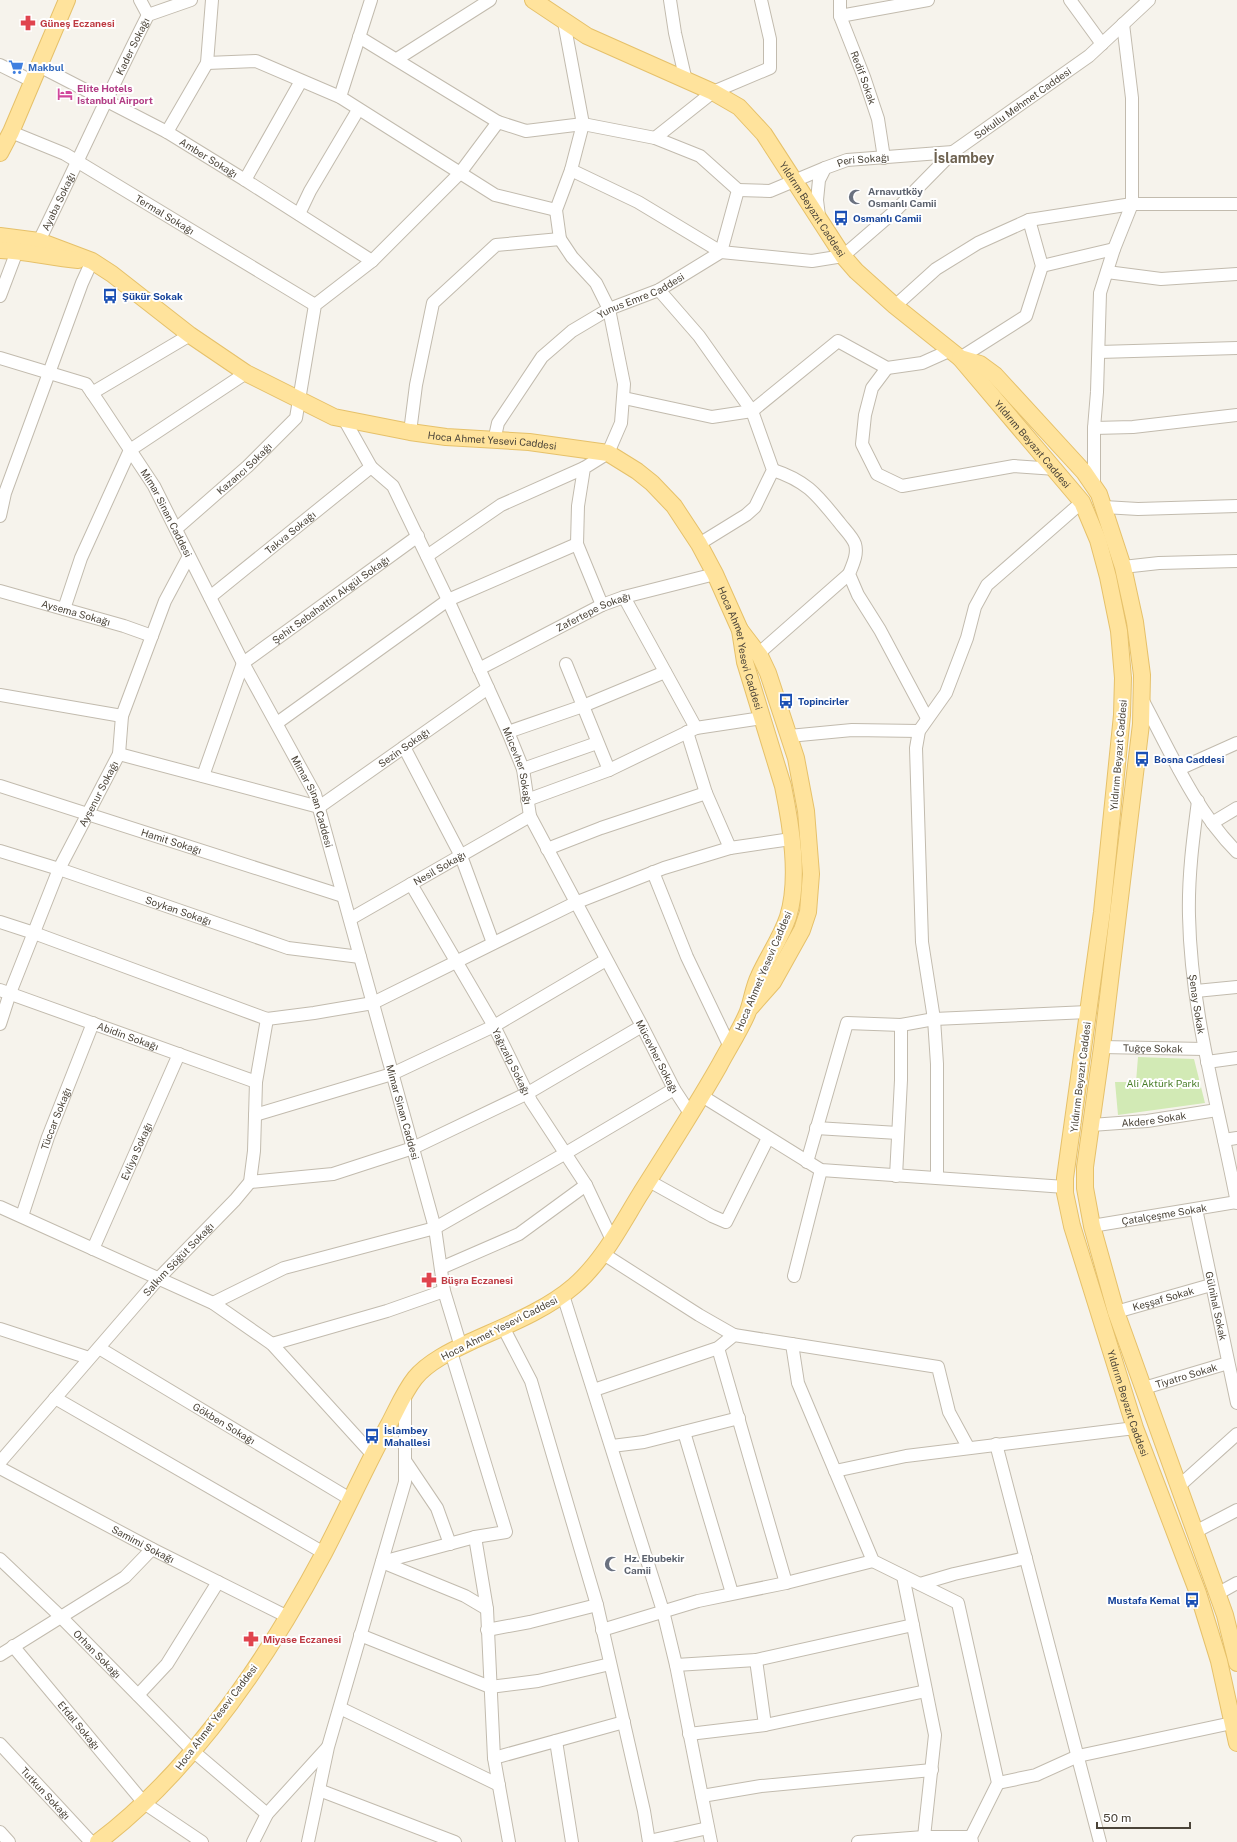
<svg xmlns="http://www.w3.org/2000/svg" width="1237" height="1842" font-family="'Public Sans',sans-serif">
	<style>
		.green { fill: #d2eab5 }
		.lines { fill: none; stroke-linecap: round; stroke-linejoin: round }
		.minor-casing { stroke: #c2bbae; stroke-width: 14 }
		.major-casing { stroke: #e6c16a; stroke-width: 18 }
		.minor { stroke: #fff; stroke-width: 12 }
		.major { stroke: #ffe39c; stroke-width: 16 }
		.labels { text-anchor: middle; stroke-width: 4; stroke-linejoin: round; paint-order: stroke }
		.health-label { font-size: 10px; font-weight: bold; fill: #be3a42; stroke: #fff; text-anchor: start }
		.street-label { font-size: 10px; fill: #4b4439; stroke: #fff }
		.shop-label { font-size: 10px; font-weight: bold; fill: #366cbe; stroke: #fff; text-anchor: start }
		.hotel-label { font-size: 10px; font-weight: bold; fill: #b23c85; stroke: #fff; text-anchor: start }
		.worship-label { font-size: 10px; font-weight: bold; fill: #5b616d; stroke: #fff; text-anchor: start }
		.transit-label { font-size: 10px; font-weight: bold; fill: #164399; stroke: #fff; text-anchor: start }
		.park-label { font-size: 10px; fill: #4a7f2a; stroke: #fff }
		.district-label { font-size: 14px; font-weight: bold; fill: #6e6250; stroke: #fff }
	</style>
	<rect width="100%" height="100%" fill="#f6f3ec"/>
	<!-- green -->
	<path class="green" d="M1138 1057 1194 1059 1205 1103 1118 1115 1115 1082H1136Z"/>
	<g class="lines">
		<!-- minor casing -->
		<g class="minor-casing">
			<g id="minor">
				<path d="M140 0 148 15"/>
				<path d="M670 0 675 33 686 81"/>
				<path id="s1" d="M840 0V16L864 77 878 119 884 158"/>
				<path d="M1070 0 1102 44"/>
				<path d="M840 16 928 0"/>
				<path d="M564 22 583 124 571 170 556 210 560 239 572 257 596 283 609 309 624 384 621 423 608 453 584 468 578 506 577 544 602 605"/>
				<path d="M359 37 498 122"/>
				<path d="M397 59 490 0"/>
				<path d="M207 63 256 61 340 97 495 195 556 210"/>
				<path d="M0 65 32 81"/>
				<path id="s2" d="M39 66 167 132 245 180 372 261"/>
				<path d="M340 97 371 0"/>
				<path id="s3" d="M11 132 65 154 315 305"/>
				<path d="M167 132 207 63 212 0"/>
				<path d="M655 138 713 92 770 68V39L761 0"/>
				<path d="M245 180 301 81"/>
				<path d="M738 190 770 191 825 168"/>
				<path d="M299 214 310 191 358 110"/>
				<path id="s4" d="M819 216 817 200 819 180 825 168 847 160 953 152"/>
				<path id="s5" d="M39 241C76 166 110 90 148 15L191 0"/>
				<path d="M1042 266 1114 249"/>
				<path d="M1107 272 1161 279 1237 274"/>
				<path d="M659 290 699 336 752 411 773 470 755 507 746 515 699 544"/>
				<path d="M0 296 17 251"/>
				<path d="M895 306 936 269 978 243 1029 220 1132 204H1237"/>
				<path d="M1099 352 1237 348"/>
				<path id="s6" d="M0 358 86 384 99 403 154 486 243 663 315 794 435 1228 444 1291 461 1347"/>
				<path d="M960 358 1026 316 1042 266 1029 220"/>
				<path d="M887 368 872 388 865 415 862 444 877 474 902 486 1014 466 1056 469"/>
				<path d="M92 393 190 335"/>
				<path d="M624 398 712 417 752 411 838 341 887 368 922 363 951 350"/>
				<path id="s7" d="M344 419 371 467 393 486 448 600 508 732 523 769 530 816 642 1026 674 1089 691 1115"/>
				<path d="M1094 428 1133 427 1237 415"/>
				<path d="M410 432 416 385 433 303 496 245 560 239"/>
				<path id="s8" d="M494 441 498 423 542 357 572 331 609 309 659 290 721 252 812 261 843 256 895 211 953 152 1089 56 1149 0"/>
				<path d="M773 470C807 481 817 495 839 522 844 529 852 536 855 544 858 554 853 564 849 574L858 595 880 630 927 718"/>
				<path d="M1094 487V428L1097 392 1100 293 1114 249 1132 204V98L1123 24"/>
				<path d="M1104 507 1138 509 1237 506"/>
				<path d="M0 516 5 493 82 283 92 261"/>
				<path id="s9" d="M176 529 248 466 296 418 315 305 372 261 460 173 498 122 526 131 583 124 655 138 700 156 738 190 721 252 638 202 571 170"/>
				<path d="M427 556 501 505 584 468"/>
				<path d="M1123 567 1159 563 1237 561"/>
				<path id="s10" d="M0 591 124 626 152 636"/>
				<path id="s11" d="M210 597 371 467"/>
				<path d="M624 597 696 728"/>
				<path d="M64 609 81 558 130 450 246 373"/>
				<path d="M758 654 849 574"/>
				<path d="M566 664 609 770"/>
				<path id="s12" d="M479 669 602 605 624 597 715 574"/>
				<path d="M0 695 122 716"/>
				<path d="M1142 699C1170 751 1195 810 1237 852"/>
				<path d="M277 723 448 600 577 544"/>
				<path d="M508 732 583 706 665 672"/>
				<path d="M687 732 706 793 730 848"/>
				<path d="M789 736 852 730 919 731"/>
				<path d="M404 747 461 856 493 943"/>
				<path d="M119 754 122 716 165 601 189 556"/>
				<path d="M523 769 597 743"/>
				<path d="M1179 769 1237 743"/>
				<path id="s13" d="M203 776 243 663 418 536"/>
				<path id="s14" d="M0 786 343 896"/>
				<path d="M527 800 609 770 696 728 762 718"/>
				<path id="s15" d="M1198 801C1193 839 1188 877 1189 916 1191 1014 1219 1108 1237 1203"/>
				<path d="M1212 823 1237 808"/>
				<path d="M547 849 601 828 706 793"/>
				<path id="s16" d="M0 851 59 869 288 948 360 957"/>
				<path d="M653 872 687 957 730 1047"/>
				<path id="s17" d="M411 884 494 1026 531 1101 586 1185 612 1240"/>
				<path id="s18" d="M350 919 530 816"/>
				<path d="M0 922 34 933 267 1019 314 1013 373 1003 575 903 664 868 730 848 791 839"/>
				<path id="s19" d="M0 990 256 1082"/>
				<path d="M1196 991 1237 987"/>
				<path id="s20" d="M0 1024 10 993 59 869 119 754 319 807 488 688"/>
				<path id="s21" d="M1102 1047 1204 1049"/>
				<path d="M1207 1062 1237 1058"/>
				<path d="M702 1096 821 1170 1065 1187"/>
				<path d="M255 1115 392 1074 494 1026 606 960"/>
				<path id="s22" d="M1091 1125 1147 1121 1217 1110"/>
				<path d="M816 1128 898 1133"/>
				<path d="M1224 1140 1237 1138"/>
				<path d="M807 1162 847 1023 901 1025 934 1019 1088 1012"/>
				<path d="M896 1176 901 1080V1025"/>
				<path d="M937 1177V1064L934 1019 922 942 916 748 919 731 946 693 967 638 975 607 987 585 1082 502"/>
				<path d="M649 1181 712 1216 726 1222 768 1138"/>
				<path d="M250 1182 333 1174 413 1148 528 1093 642 1026"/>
				<path d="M0 1207 213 1303 272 1344 372 1454"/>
				<path id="s23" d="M1196 1209 1237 1403"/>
				<path id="s24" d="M22 1216 48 1137 93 1023"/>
				<path id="s25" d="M1092 1226 1237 1202"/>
				<path id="s26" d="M93 1249 179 1054"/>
				<path d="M602 1253 699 1315 734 1335"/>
				<path d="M441 1268 519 1234 586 1185"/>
				<path d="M794 1276 821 1170"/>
				<path d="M563 1295 663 1611 676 1665 711 1842"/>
				<path d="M213 1303 284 1268 435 1228 566 1153 674 1089"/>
				<path id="s27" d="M1116 1312 1211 1285"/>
				<path d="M503 1327 531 1381 597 1605 644 1811 649 1842"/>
				<path d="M0 1329 89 1358"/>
				<path d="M272 1344 387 1311 444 1291"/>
				<path d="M792 1344 798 1383 873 1561 958 1603 998 1783 971 1837 972 1842"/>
				<path id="s28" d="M99 1348 350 1499"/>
				<path d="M718 1348 786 1583"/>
				<path id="s29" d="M1144 1388 1228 1363"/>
				<path d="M594 1390 718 1348 734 1335 938 1367 949 1412 968 1447"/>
				<path d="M55 1398 324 1553"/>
				<path d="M684 1432 732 1593"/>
				<path d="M996 1444 1100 1842"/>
				<path d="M612 1446 644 1442 739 1418"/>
				<path id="s30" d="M0 1462 159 1278 235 1200 250 1182 254 1151 256 1082 267 1019"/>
				<path d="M406 1462 437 1508 450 1544"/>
				<path id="s31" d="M0 1468 152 1549 288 1617"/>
				<path d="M835 1471 906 1456 1135 1428"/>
				<path d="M1178 1487 1237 1434"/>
				<path d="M1195 1532 1237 1510"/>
				<path d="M475 1537 487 1609 494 1758 509 1842"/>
				<path id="s32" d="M0 1559 61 1617 193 1751 267 1814"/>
				<path d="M382 1562 475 1537 506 1532 451 1352"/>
				<path d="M382 1562 465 1596 487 1609"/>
				<path d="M903 1576 935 1735 924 1837"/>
				<path d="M920 1584 954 1574 1026 1558"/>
				<path d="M1217 1594 1237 1583"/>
				<path d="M487 1630 530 1622 597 1605"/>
				<path d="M602 1630 698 1601 786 1583 873 1561"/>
				<path d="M360 1635 490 1687 538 1681 610 1664"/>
				<path id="s33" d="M13 1646 144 1803 202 1842"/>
				<path d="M0 1655 125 1577 152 1549"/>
				<path d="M756 1660 765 1725"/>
				<path d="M676 1665 756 1660 913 1625"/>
				<path d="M138 1695 167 1664 218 1582"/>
				<path d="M340 1708 499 1785"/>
				<path d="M689 1734 765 1725 926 1691"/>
				<path d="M556 1741 572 1842"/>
				<path id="s34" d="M0 1744 91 1842"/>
				<path d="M494 1758 624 1722"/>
				<path d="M998 1783 1036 1775 1078 1756 1232 1723"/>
				<path d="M319 1790 455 1842"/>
				<path d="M702 1796 761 1786 932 1770"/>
				<path d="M0 1832 9 1842"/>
				<path d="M649 1841 708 1828"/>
				<path d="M253 1842 267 1814 327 1748"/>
				<path d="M308 1842 328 1747 405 1482V1393"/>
				<path d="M858 1842 924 1837H971"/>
			</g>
		</g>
		<!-- major casing -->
		<g class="major-casing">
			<g id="major">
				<path id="s35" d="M533 0 587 36 713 92 739 107 764 134 843 256 856 271 895 306 960 358 1082 502 1098 540 1108 577 1119 631 1123 678 1122 715 1102 912 1065 1178V1193L1072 1226 1135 1428 1198 1593 1219 1661 1237 1743"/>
				<path d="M0 153 11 132 67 0"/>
				<path id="s36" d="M0 236 39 241 92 261 112 274 190 335 246 373 334 417 410 432 446 437 529 442 608 453 637 471 652 483 674 506 699 544 715 574 740 630 745 662 783 786C791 825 800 879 788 917 781 938 768 956 759 976 753 988 752 1002 747 1014 739 1032 728 1049 719 1066 694 1110 666 1153 639 1196 620 1227 602 1262 574 1286 545 1311 505 1326 470 1342 451 1351 428 1362 415 1378 404 1392 397 1409 389 1424 366 1466 346 1511 324 1553 268 1658 193 1770 98 1842"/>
				<path d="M0 250C26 251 52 258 78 260"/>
				<path d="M960 358 980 364 995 375 1084 472 1099 494 1123 567 1135 622 1142 675 1141 724 1102 1047 1085 1167V1188L1092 1226 1116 1312 1225 1615 1237 1663"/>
				<path d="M740 630 760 656 768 673 796 758 806 811 811 874 808 912 802 930 773 982 751 1007"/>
			</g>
		</g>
		<!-- minor -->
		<use href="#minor" class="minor"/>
		<!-- major -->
		<use href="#major" class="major"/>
	</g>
	<!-- icons -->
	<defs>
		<g id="pharmacy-bare" transform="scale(1.2)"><path d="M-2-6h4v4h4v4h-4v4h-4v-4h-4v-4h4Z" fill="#e0444e" stroke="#fff" stroke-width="2.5" paint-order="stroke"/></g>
		<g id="supermarket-bare" transform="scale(1.2)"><path d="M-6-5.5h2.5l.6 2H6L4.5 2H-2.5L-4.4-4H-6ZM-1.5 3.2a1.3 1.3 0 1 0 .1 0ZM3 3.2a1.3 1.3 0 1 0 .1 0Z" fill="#3f7fe0" stroke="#fff" stroke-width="2.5" paint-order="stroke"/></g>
		<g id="hotel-bare" transform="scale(1.2)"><path d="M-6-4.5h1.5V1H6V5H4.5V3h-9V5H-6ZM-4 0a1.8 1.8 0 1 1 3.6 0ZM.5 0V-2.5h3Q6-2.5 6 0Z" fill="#d1479c" stroke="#fff" stroke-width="2.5" paint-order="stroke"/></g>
		<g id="mosque-bare" transform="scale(1.2)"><path d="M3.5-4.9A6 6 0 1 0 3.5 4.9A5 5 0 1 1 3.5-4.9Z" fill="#6b7280" stroke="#fff" stroke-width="2.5" paint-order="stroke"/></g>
		<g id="bus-bare" transform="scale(1.2)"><path d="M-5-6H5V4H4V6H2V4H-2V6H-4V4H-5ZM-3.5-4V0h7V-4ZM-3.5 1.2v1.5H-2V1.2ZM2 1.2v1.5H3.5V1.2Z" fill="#1a4fb4" stroke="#fff" stroke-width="2.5" paint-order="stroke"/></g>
	</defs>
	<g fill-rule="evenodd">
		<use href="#pharmacy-bare" x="28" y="23"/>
		<use href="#supermarket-bare" x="16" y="67"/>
		<use href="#hotel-bare" x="65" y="94"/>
		<use href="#mosque-bare" x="856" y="197"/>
		<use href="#bus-bare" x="841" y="218"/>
		<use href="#bus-bare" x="110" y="296"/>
		<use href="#bus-bare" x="786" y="701"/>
		<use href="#bus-bare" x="1142" y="759"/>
		<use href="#pharmacy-bare" x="429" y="1280"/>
		<use href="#bus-bare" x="372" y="1436"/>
		<use href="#mosque-bare" x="612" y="1564"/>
		<use href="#bus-bare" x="1192" y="1600"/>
		<use href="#pharmacy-bare" x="251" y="1639"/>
	</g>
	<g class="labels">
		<!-- health labels -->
		<g class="health-label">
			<text x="40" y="27">Güneş Eczanesi</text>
			<text x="441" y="1284">Büşra Eczanesi</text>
			<text x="263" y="1643">Miyase Eczanesi</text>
		</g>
		<!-- street labels -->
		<g class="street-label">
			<text dy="4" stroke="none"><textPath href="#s5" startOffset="216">Kader Sokağı</textPath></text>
			<text dy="4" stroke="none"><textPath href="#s1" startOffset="82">Redif Sokak</textPath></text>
			<text dy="4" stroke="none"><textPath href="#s8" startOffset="666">Sokullu Mehmet Caddesi</textPath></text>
			<text dy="4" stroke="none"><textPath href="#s2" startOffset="193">Amber Sokağı</textPath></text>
			<text dy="4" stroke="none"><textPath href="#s4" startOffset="89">Peri Sokağı</textPath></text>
			<text dy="4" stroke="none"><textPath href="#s5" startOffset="44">Ayaba Sokağı</textPath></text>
			<text dy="4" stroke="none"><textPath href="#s35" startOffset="359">Yıldırım Beyazıt Caddesi</textPath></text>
			<text dy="4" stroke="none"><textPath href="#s3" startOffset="175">Termal Sokağı</textPath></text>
			<text dy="4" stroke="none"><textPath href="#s8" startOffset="215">Yunus Emre Caddesi</textPath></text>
			<text dy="4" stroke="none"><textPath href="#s36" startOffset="545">Hoca Ahmet Yesevi Caddesi</textPath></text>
			<text dy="4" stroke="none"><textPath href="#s35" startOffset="683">Yıldırım Beyazıt Caddesi</textPath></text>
			<text dy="4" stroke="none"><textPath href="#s9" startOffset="91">Kazancı Sokağı</textPath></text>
			<text dy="4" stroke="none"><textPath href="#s6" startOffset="242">Mimar Sinan Caddesi</textPath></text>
			<text dy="4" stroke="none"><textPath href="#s11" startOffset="103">Takva Sokağı</textPath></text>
			<text dy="4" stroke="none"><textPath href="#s13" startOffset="228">Şehit Sebahattin Akgül Sokağı</textPath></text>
			<text dy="4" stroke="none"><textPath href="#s10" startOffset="79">Aysema Sokağı</textPath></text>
			<text dy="4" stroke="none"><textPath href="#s12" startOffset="128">Zafertepe Sokağı</textPath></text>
			<text dy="4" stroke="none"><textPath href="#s36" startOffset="905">Hoca Ahmet Yesevi Caddesi</textPath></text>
			<text dy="4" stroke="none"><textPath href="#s20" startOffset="606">Sezin Sokağı</textPath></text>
			<text transform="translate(1118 755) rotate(-85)" y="4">Yıldırım Beyazıt Caddesi</text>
			<text dy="4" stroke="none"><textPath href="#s7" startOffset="391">Mücevher Sokağı</textPath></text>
			<text dy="4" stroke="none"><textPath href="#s20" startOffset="251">Ayşenur Sokağı</textPath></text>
			<text dy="4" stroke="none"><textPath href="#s6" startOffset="566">Mimar Sinan Caddesi</textPath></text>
			<text dy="4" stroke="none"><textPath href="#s14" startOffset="180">Hamit Sokağı</textPath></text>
			<text dy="4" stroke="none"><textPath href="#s18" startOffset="103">Nesil Sokağı</textPath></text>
			<text dy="4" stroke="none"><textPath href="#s16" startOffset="188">Soykan Sokağı</textPath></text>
			<text transform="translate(763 971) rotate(-67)" y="4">Hoca Ahmet Yesevi Caddesi</text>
			<text dy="4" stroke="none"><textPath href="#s15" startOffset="204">Şenay Sokak</textPath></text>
			<text dy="4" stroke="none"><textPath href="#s19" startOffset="136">Abidin Sokağı</textPath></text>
			<text dy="4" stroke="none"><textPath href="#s21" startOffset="51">Tuğçe Sokak</textPath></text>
			<text dy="4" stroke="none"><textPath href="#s7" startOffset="715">Mücevher Sokağı</textPath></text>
			<text dy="4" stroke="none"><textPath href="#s17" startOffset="204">Yağızalp Sokağı</textPath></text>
			<text transform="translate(1080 1077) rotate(-83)" y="4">Yıldırım Beyazıt Caddesi</text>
			<text dy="4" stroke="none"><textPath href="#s6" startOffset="890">Mimar Sinan Caddesi</textPath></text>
			<text dy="4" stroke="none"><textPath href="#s24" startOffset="103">Tüccar Sokağı</textPath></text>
			<text dy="4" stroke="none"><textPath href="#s22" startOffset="63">Akdere Sokak</textPath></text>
			<text dy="4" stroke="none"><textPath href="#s26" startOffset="107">Evliya Sokağı</textPath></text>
			<text dy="4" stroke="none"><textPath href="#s25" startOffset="73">Çatalçeşme Sokak</textPath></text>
			<text dy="4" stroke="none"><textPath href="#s30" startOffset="270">Salkım Söğüt Sokağı</textPath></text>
			<text dy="4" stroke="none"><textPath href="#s27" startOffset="49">Keşşaf Sokak</textPath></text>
			<text dy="4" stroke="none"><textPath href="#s23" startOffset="99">Gülnihal Sokak</textPath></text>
			<text transform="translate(499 1328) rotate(-27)" y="4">Hoca Ahmet Yesevi Caddesi</text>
			<text dy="4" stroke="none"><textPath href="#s29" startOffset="44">Tiyatro Sokak</textPath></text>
			<text dy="4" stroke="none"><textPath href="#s35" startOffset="1679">Yıldırım Beyazıt Caddesi</textPath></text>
			<text dy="4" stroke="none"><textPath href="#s28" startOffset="146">Gökben Sokağı</textPath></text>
			<text dy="4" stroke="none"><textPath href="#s31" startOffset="162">Samimi Sokağı</textPath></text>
			<text dy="4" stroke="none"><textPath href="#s32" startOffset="136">Orhan Sokağı</textPath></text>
			<text transform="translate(216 1717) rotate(-53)" y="4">Hoca Ahmet Yesevi Caddesi</text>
			<text dy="4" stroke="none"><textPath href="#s33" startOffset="103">Efdal Sokağı</textPath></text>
			<text dy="4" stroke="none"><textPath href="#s34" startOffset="67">Tutkun Sokağı</textPath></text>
		</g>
		<!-- shop labels -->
		<g class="shop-label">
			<text x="28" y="71">Makbul</text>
		</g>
		<!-- hotel labels -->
		<g class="hotel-label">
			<text x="77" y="92">Elite Hotels<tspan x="77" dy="12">Istanbul Airport</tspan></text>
		</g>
		<!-- worship labels -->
		<g class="worship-label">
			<text x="868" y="195">Arnavutköy<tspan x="868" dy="12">Osmanlı Camii</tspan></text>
			<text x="624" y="1562">Hz. Ebubekir<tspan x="624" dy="12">Camii</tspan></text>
		</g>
		<!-- transit labels -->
		<g class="transit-label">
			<text x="853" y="222">Osmanlı Camii</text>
			<text x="122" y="300">Şükür Sokak</text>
			<text x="798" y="705">Topincirler</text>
			<text x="1154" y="763">Bosna Caddesi</text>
			<text x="384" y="1434">İslambey<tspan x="384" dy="12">Mahallesi</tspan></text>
			<text x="1180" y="1604" text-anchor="end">Mustafa Kemal</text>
		</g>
		<!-- park labels -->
		<g class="park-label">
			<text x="1163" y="1087">Ali Aktürk Parkı</text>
		</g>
		<!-- district labels -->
		<g class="district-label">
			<text x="964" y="163">İslambey</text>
		</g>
	</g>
	<!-- scale -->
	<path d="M1097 1822v6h93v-6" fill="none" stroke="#4b4439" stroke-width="2"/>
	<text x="1103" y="1822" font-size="12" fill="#4b4439" stroke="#ffffff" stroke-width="3" paint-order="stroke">50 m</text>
</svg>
